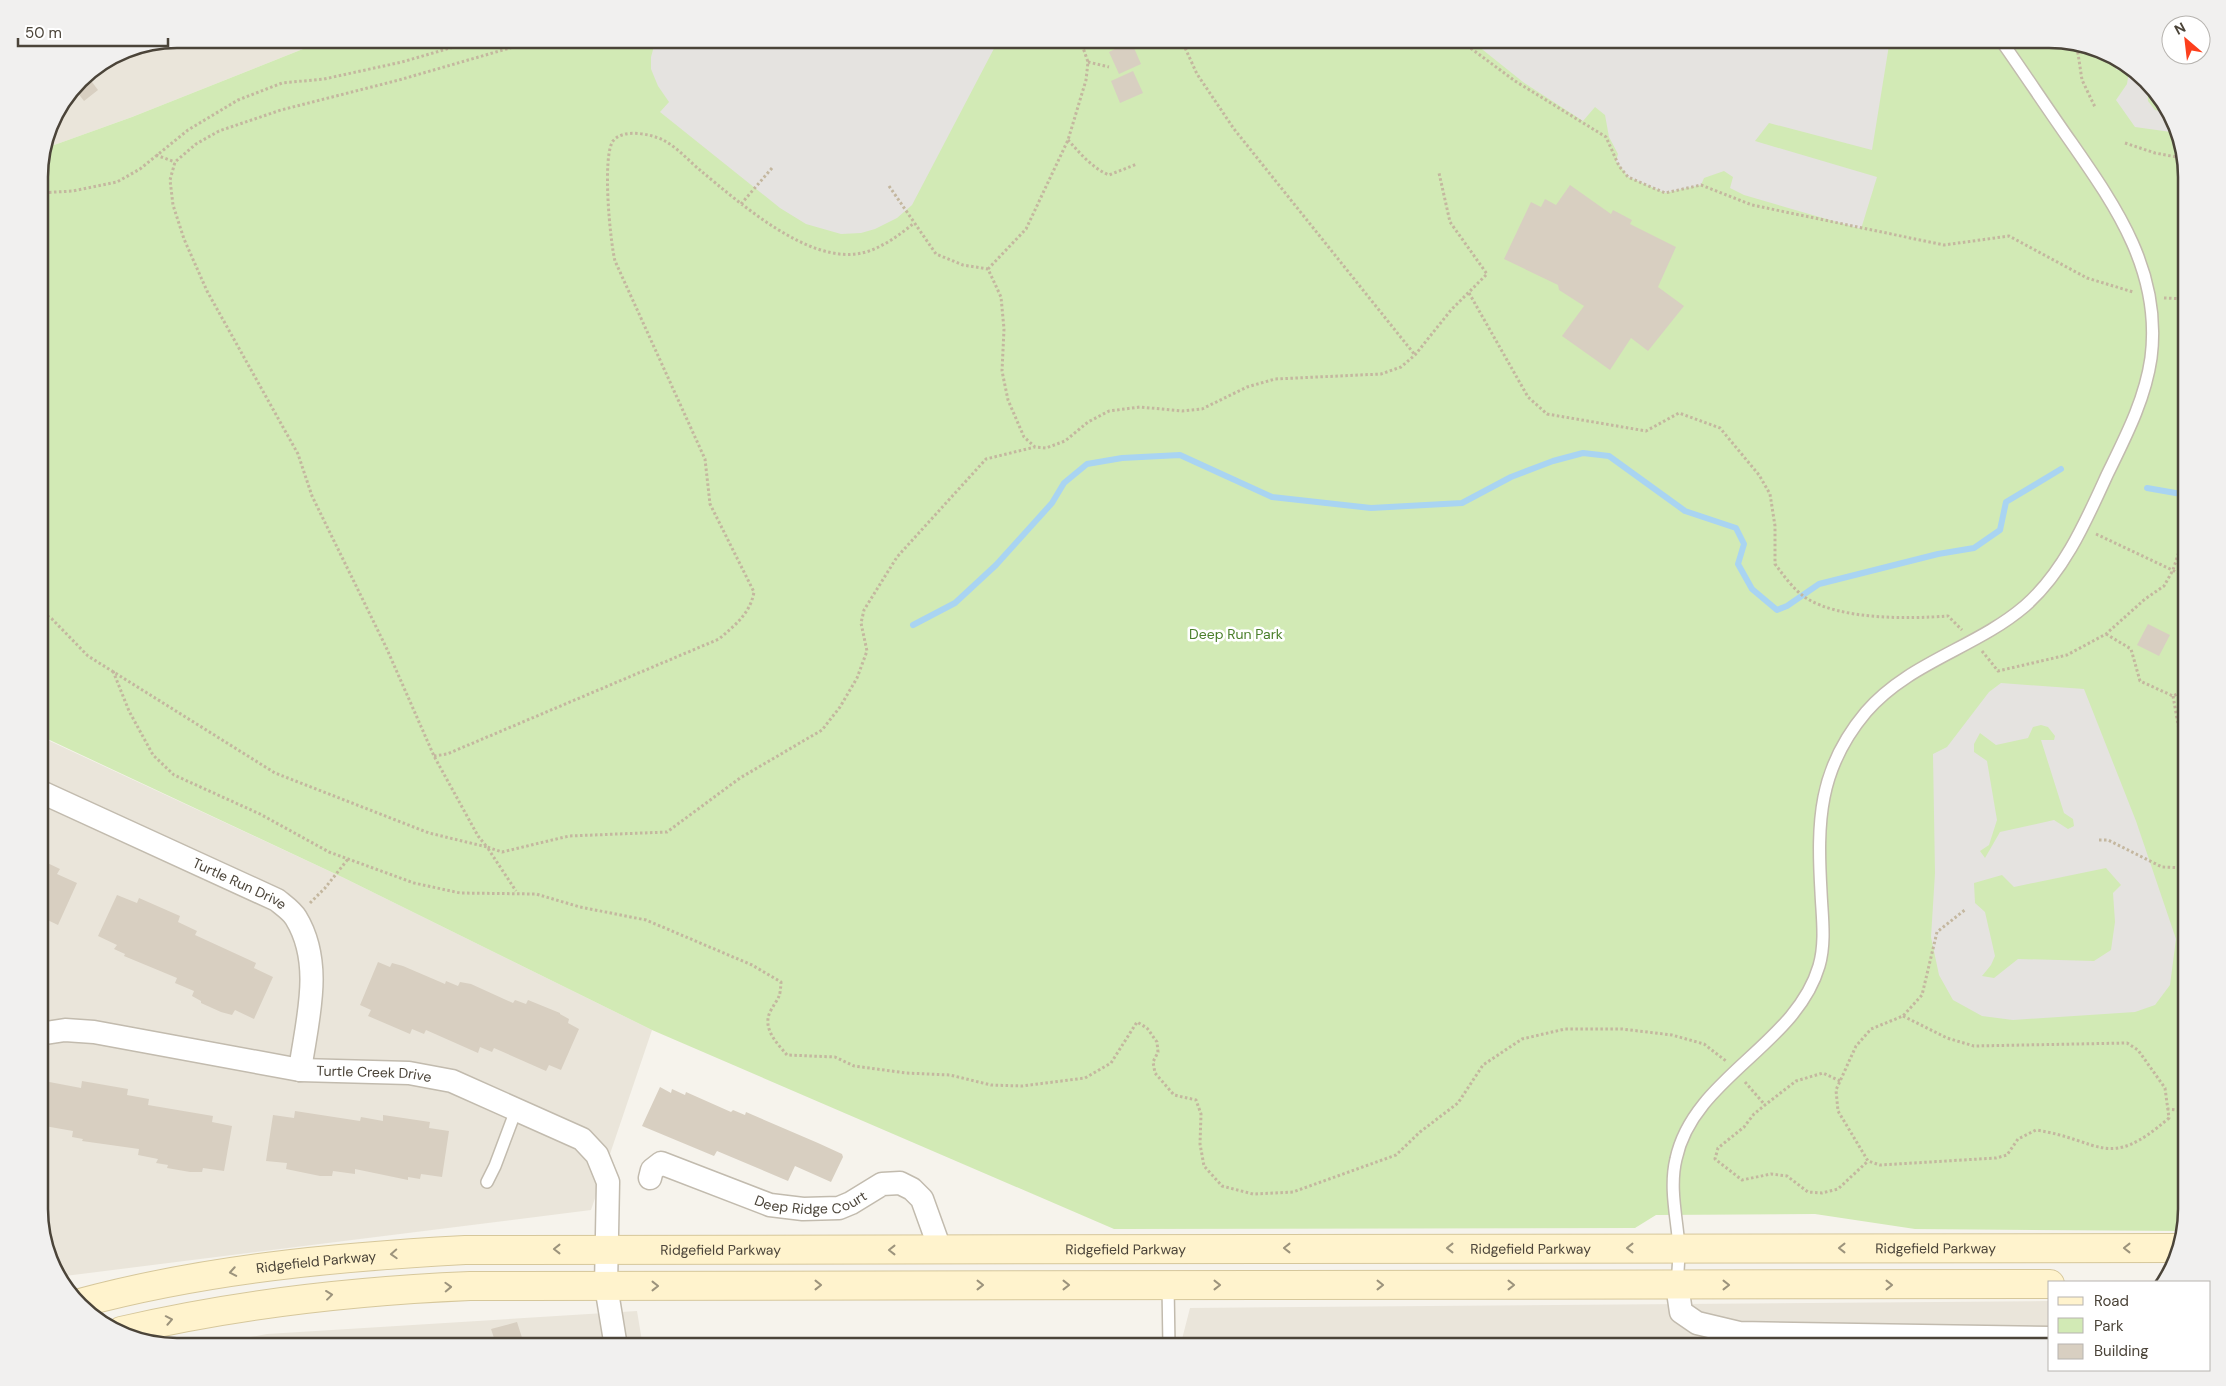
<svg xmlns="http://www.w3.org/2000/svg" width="2226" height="1386" font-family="'DM Sans',sans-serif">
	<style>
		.residential { fill: #eae5da }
		.green { fill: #d2eab5 }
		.parking { fill: #e5e3e0; fill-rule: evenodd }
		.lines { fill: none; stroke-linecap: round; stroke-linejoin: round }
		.stream { stroke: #a9d4f2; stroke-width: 6 }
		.building { fill: #d8cfc1 }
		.service-casing { stroke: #c2bbae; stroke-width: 14 }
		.minor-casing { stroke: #c2bbae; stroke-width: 25 }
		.secondary-casing { stroke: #d6c79b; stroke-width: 30 }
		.path { stroke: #c4b79f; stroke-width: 3; stroke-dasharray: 2.5 2.5; stroke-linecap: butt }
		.service { stroke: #fff; stroke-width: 11 }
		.minor { stroke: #fff; stroke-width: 22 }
		.secondary { stroke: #fff3cd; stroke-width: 28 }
		.oneway { stroke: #9c937c }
		.labels { text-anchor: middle; stroke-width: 5; stroke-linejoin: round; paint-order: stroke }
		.park-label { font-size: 14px; fill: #4a7f2a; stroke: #fff }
		.street-label { font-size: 14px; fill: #4b4439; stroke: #fff }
		.rim { fill: none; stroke: #4b4439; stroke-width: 2.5 }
	</style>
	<rect width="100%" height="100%" fill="#f6f3ec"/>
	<!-- residential -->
	<path class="residential" d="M177 39H328L132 117 43 149 49 124 79 79 124 49Z
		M39 736 344 878 652 1030 591 1210 57 1277 39 1218Z
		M2050 1301V1347H1180L1190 1308Z
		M637 1311 643 1347H197L267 1334Z"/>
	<!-- green -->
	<path class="green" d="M328 39H2049L2126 62 2169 108 2187 176V1210L2181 1231 1915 1229 1815 1214 1656 1215 1635 1228 1114 1229 652 1030 344 878 39 735V168L43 149 132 117Z"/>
	<!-- parking -->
	<path class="parking" d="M656 39H999L912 205 897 218 875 229 861 233 841 234 806 224 780 208 660 112 669 102 658 86 651 69V57Z
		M1476 39H1890L1872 150 1769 123 1755 141 1877 177 1861 229 1744 195 1730 188 1733 177 1724 171 1704 178 1701 185 1665 193 1628 177 1616 161 1618 154 1609 137 1605 115 1595 107 1583 121 1523 82 1473 42Z
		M2116 59 2126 62 2147 84 2148 101 2155 110 2170 113 2181 152 2171 132 2135 127 2116 100 2127 84 2129 71 2125 67 2116 70Z
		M2001 683 2084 689 2136 821 2176 939 2170 985 2155 1005 2135 1012 2013 1020 1982 1016 1953 1000 1939 975 1931 937 1935 873 1933 754 1947 747 1989 692ZM2041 725 2048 727 2055 736 2054 740H2041L2064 813 2073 819 2074 826 2068 829 2054 820 2000 832 1985 858 1980 851 1989 845 1997 820 1987 761 1974 752V744L1980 733 1996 745 2028 738 2033 727ZM2106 868 2121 885 2113 893 2115 922 2111 950 2094 961 2018 959 1994 978 1982 976 1991 965 1995 956 1985 912 1975 903 1974 883 2002 875 2014 887Z"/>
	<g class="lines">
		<!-- stream -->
		<path class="stream" d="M2147 488 2187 495
			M913 625 955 603 996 565 1052 503 1064 483 1087 464 1122 458 1180 455 1272 497 1371 508 1462 503 1511 477 1553 461 1583 453 1609 456 1685 511 1736 528 1744 544 1738 564 1752 589 1777 610 1787 606 1819 584 1938 554 1974 548 2000 530 2006 502 2061 469"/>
	</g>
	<!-- building -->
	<path class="building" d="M1131 41 1141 64 1119 74 1109 52Z
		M1133 71 1143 93 1120 103 1111 81Z
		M86 74 98 90 84 101 74 88 79 79Z
		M1570 185 1611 214 1613 210 1632 220 1630 224 1676 247 1658 287 1684 306 1648 351 1631 338 1610 370 1562 336 1584 306 1559 290 1558 285 1504 259 1531 202 1541 207 1545 199 1556 205Z
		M2148 624 2170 635 2159 656 2137 645Z
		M39 859 60 869 57 874 77 883 58 925 39 916Z
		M117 895 137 903 139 898 180 916 178 922 197 931 195 935 256 963 254 968 273 977 254 1019 235 1010 232 1015 221 1012 201 1003V1001L192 996 194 991 175 983 177 978 124 956 125 954 114 949 117 945 98 936Z
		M378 962 390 967 392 963 403 966 445 984 446 981 458 986 460 982 471 984 513 1003 515 1000 526 1004 528 1000 560 1013V1014L569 1019 568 1023 579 1029 561 1070 549 1065 546 1071 494 1048 492 1052 480 1047 478 1053 426 1030 424 1034 412 1029 410 1034 368 1016 371 1010 360 1005Z
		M44 1081 81 1088 82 1081 128 1089 127 1095 149 1099 148 1105 213 1116 212 1122 232 1126 224 1171 203 1168 202 1172H190L167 1168 168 1165 156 1163 158 1159 138 1155 139 1149 82 1141 83 1139 72 1137 73 1131 39 1125Z
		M660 1087 671 1093 672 1089 685 1095 686 1092 731 1112 733 1110 745 1115 746 1112 818 1143 842 1154 843 1157 831 1182 795 1166 788 1181 717 1151 714 1156 642 1126Z
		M295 1111 360 1121 361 1117 383 1121V1115L430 1122 429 1128 449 1131 442 1177 421 1174 420 1179 408 1177V1180L355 1169V1174L333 1171 332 1176H320L286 1169 287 1163 266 1161 273 1115 294 1118Z
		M517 1322 525 1347H497L491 1329Z"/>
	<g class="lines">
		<!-- service casing -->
		<g class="service-casing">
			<path id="service" d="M487 1182 495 1166 516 1110
				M1677 1284C1678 1272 1679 1259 1679 1247 1677 1218 1669 1188 1676 1159 1693 1078 1796 1045 1819 966 1826 942 1822 916 1821 892 1817 822 1818 769 1866 712 1909 662 1976 648 2025 606 2064 572 2086 521 2107 475 2125 438 2145 400 2151 358 2162 273 2117 208 2071 142 2047 108 2024 73 2000 39
				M1168 1285 1169 1347
				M960 1347H1006"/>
		</g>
		<!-- minor casing -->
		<g class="minor-casing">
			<g id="minor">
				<path id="s1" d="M39 791 277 900C283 905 292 911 296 918 324 964 307 1020 300 1070"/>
				<path id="s2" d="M39 1034 65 1030 94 1032 300 1070 409 1073 452 1081 582 1139 597 1155 608 1182 606 1286 616 1347"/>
				<path id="s3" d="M650 1178 652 1170 661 1163 770 1205 803 1209 839 1208 851 1203 882 1184 900 1183 912 1189 922 1199 940 1249"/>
				<path d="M1677 1285 1681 1312 1697 1323 1739 1333 2050 1338"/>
			</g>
		</g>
		<!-- secondary casing -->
		<g class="secondary-casing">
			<g id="secondary">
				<path id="s4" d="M80 1303C206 1269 336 1257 465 1250L2176 1248"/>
				<path d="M121 1331C236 1304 352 1291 470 1286L2050 1284"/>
			</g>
		</g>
		<!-- path -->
		<path class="path" d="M541 39 399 80 281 110 219 131 196 144 175 162 170 180 173 205 184 239 207 291 298 454 312 496 386 647 434 756 478 836 487 847 502 852 569 836 667 832 740 778 822 730 840 707 857 678 867 651 861 623 864 610 897 557 986 459 1035 447
			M1181 39 1197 74 1234 129 1415 355
			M1463 39 1461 41 1515 81 1606 137 1619 166 1628 177 1665 193 1701 185 1752 205 1944 245 2009 236 2087 278 2133 292
			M2077 47 2082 80 2095 107
			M1088 62 1109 67
			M1068 140C1080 153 1092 168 1109 175L1137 164
			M2125 143 2155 153 2182 158
			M156 155 175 162
			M889 186 936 254 963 265 988 269 1001 297 1004 329 1002 371 1008 400 1024 437 1035 447 1046 448 1065 441 1088 422 1109 411 1140 407 1182 411 1202 409 1247 387 1275 379 1381 374 1401 367 1415 355 1451 310 1487 274 1450 222 1439 173
			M39 193 73 191 117 182 140 169 188 130 238 100 282 83 324 79 402 62 481 39
			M741 204 772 168
			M988 269 1026 229 1068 140 1086 80 1088 62 1080 39
			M1469 293 1528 397 1547 414 1646 431 1679 413 1720 428 1759 475 1770 494 1775 526V564C1784 576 1794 590 1806 598 1841 620 1908 619 1948 616L1962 630
			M2164 298 2187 299
			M2096 534 2187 577
			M39 610 52 619 88 656 275 773 429 833 487 847 516 891
			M2106 634 2131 649 2140 681 2173 696 2187 690
			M1982 651 1998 671 2067 655 2106 634 2145 599 2164 586 2173 570 2187 527
			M113 671 129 711 153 755 174 775 260 814 329 852 414 883 460 893 536 894 580 907 646 920 752 965 781 982C780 999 779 996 771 1010 761 1028 777 1043 787 1055L835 1057 854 1066 906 1073 950 1075 991 1085 1022 1086 1085 1078 1111 1063 1137 1022 1147 1028 1157 1042 1158 1052 1153 1062 1155 1073 1174 1095 1196 1100 1201 1114 1200 1144 1204 1166 1222 1186 1253 1194 1293 1192 1396 1155 1420 1132 1458 1103 1483 1065 1522 1039 1565 1029H1622L1672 1035 1704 1044 1726 1061
			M2173 696 2187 775
			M434 756 447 754 719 639C735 625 750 614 754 592L710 504 705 459 615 261C610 241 602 156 613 141 623 128 651 134 663 140 677 147 690 162 701 171 740 203 809 265 862 253 880 249 900 235 914 223
			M2099 840H2108L2162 867 2187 868
			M310 903 325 888 348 859
			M1903 1016 1947 1038 1974 1046 2127 1043 2138 1050 2165 1088 2169 1118C2107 1172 2102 1140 2036 1130L2018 1139 2007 1155 1996 1158 1880 1165 1868 1161 1838 1111 1836 1090 1856 1046 1871 1029 1903 1016 1922 995 1937 932 1966 909
			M1840 1081 1823 1073 1796 1081 1765 1105 1754 1114 1744 1127 1718 1148 1715 1159 1742 1180 1771 1174 1787 1176 1808 1192 1822 1193 1838 1189 1868 1161
			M1745 1082 1765 1105
			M2167 1109 2187 1111"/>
		<!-- service -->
		<use href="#service" class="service"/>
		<!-- minor -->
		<use href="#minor" class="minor"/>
		<!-- secondary -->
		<use href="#secondary" class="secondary"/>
	</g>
	<!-- one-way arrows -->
	<defs><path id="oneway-chevron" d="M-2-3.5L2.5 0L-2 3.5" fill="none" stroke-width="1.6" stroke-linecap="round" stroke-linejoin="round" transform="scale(1.25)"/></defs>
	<g class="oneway">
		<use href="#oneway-chevron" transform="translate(1287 1248) rotate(-180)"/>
		<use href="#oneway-chevron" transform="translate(1450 1248) rotate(-180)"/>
		<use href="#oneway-chevron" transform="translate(1630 1248) rotate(-180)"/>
		<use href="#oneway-chevron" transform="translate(1842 1248) rotate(180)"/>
		<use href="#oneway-chevron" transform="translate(2127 1248) rotate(180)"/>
		<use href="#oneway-chevron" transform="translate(557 1249) rotate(-180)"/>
		<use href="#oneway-chevron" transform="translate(892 1250) rotate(180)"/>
		<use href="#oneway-chevron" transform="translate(394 1254) rotate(177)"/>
		<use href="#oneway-chevron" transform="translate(233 1272) rotate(170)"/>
		<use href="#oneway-chevron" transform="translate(818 1285)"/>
		<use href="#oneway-chevron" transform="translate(980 1285)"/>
		<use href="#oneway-chevron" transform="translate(1066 1285)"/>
		<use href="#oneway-chevron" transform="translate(1217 1285)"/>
		<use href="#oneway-chevron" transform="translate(1380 1285)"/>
		<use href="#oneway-chevron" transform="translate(1511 1285)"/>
		<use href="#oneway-chevron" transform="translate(1726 1285)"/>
		<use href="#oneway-chevron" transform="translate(1889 1285)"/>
		<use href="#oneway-chevron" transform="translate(655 1286)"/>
		<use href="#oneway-chevron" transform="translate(448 1287) rotate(-2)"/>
		<use href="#oneway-chevron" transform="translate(329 1295) rotate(-7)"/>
		<use href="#oneway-chevron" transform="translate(169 1320) rotate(-11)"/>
	</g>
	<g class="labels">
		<!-- park labels -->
		<g class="park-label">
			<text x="1236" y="639">Deep Run Park</text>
		</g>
		<!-- street labels -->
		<g class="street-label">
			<text dy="5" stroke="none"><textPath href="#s1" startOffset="221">Turtle Run Drive</textPath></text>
			<text dy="5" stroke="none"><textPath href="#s2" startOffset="339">Turtle Creek Drive</textPath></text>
			<text dy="5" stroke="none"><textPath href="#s3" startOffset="178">Deep Ridge Court</textPath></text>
			<text dy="5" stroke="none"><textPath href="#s4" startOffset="1455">Ridgefield Parkway</textPath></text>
			<text dy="5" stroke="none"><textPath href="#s4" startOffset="1860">Ridgefield Parkway</textPath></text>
			<text dy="5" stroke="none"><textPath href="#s4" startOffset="645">Ridgefield Parkway</textPath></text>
			<text dy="5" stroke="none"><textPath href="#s4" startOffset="1050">Ridgefield Parkway</textPath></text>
			<text dy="5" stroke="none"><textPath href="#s4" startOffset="240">Ridgefield Parkway</textPath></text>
		</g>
	</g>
	<!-- crop -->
	<path d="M0 0H2226V1386H0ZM177 48H2049A129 129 0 0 1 2178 177V1209A129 129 0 0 1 2049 1338H177A129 129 0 0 1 48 1209V177A129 129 0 0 1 177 48Z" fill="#f1f0ef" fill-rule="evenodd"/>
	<path class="rim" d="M177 48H2049A129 129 0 0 1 2178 177V1209A129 129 0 0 1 2049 1338H177A129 129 0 0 1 48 1209V177A129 129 0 0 1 177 48Z"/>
	<!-- legend -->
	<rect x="2048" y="1281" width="162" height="90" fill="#ffffff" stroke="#b7b4b0"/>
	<rect x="2058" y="1297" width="25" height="8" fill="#fff3cd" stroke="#b7b4b0"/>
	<text x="2094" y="1306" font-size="15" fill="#4b4439">Road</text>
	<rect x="2058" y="1318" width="25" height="15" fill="#d2eab5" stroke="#b7b4b0"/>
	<text x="2094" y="1331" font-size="15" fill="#4b4439">Park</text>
	<rect x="2058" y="1344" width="25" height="15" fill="#d8cfc1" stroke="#b7b4b0"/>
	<text x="2094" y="1356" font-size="15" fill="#4b4439">Building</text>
	<!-- north arrow -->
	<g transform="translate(2186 40) rotate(332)"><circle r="24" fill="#ffffff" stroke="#b7b4b0"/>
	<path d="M0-4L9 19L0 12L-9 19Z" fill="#fc3f1d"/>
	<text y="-8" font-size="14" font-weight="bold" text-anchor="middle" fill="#4b4439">N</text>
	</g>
	<!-- scale -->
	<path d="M18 38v8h150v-8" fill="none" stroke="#4b4439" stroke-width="2.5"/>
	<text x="25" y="38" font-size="15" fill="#4b4439" stroke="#ffffff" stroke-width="4" paint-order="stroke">50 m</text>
</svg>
